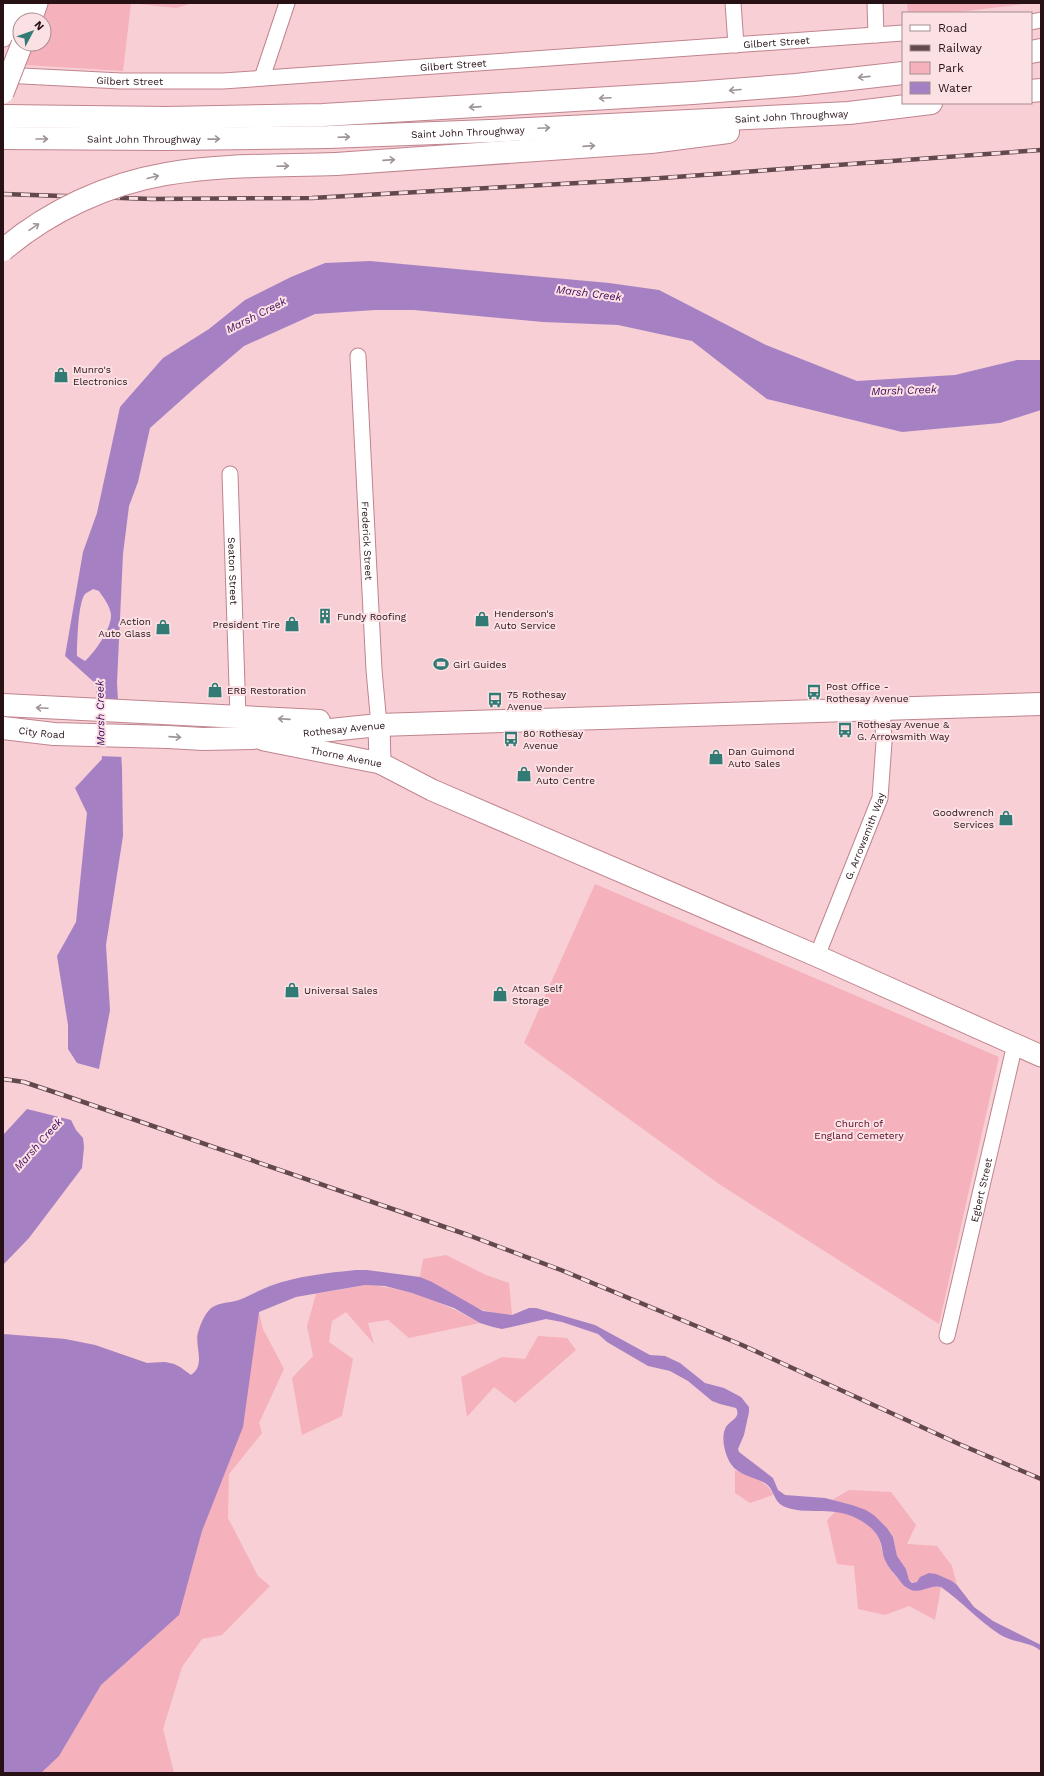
<svg xmlns="http://www.w3.org/2000/svg" width="1044" height="1776" font-family="'Work Sans',sans-serif">
	<style>
		.green { fill: #f5b1bc }
		.water { fill: #a581c4; fill-rule: evenodd }
		.pier { fill: #f7cfd5 }
		.lines { fill: none; stroke-linecap: round; stroke-linejoin: round }
		.street-casing { stroke: #c0848e; stroke-width: 17 }
		.secondary-casing { stroke: #c0848e; stroke-width: 23 }
		.primary-casing { stroke: #c0848e; stroke-width: 24 }
		.highway-casing { stroke: #c0848e; stroke-width: 24 }
		.street { stroke: #fff; stroke-width: 15 }
		.secondary { stroke: #fff; stroke-width: 21 }
		.primary { stroke: #fff; stroke-width: 22 }
		.highway { stroke: #fff; stroke-width: 22 }
		.rail-casing { stroke: #63484d; stroke-width: 4.5 }
		.rail { stroke: #fbe0e4; stroke-width: 3; stroke-dasharray: 9; stroke-linecap: butt }
		.secondary-bridge-casing { stroke: #c0848e; stroke-width: 23; stroke-linecap: butt }
		.highway-bridge-casing { stroke: #c0848e; stroke-width: 24; stroke-linecap: butt }
		.secondary-bridge { stroke: #fff; stroke-width: 21 }
		.highway-bridge { stroke: #fff; stroke-width: 22 }
		.oneway { stroke: #9e9496 }
		.labels { text-anchor: middle; stroke-width: 4; stroke-linejoin: round; paint-order: stroke }
		.street-label { font-size: 10px; fill: #271115; stroke: #fbe0e4 }
		.poi-label { font-size: 10px; fill: #271115; stroke: #fbe0e4; text-anchor: start }
		.park-label { font-size: 10px; fill: #550822; stroke: #fbe0e4 }
		.water-label { font-size: 11px; font-style: italic; fill: #3f0b5e; stroke: #fbe0e4 }
	</style>
	<rect width="100%" height="100%" fill="#f7cfd5"/>
	<!-- green -->
	<path class="green" d="M47 3H192L176 8 131 3 123 71 26 65 34 44H44V20H43Z
		M907 3H1032L950 13H908Z
		M595 884 999 1057 939 1324 719 1184 524 1043Z
		M446 1255 486 1275 509 1283 512 1315C471 1314 455 1291 420 1277L423 1259Z
		M365 1285C406 1287 445 1303 480 1323L409 1338 388 1320 368 1323 374 1344 346 1312 332 1321 329 1342 353 1359 342 1416 302 1435 292 1378 313 1356 307 1326 316 1294Z
		M245 1298 259 1312 263 1329 284 1369 259 1423 262 1433 229 1474 228 1518 258 1576 270 1586 222 1635 202 1639 182 1667 163 1729 174 1773H3V1334L65 1339 95 1345 147 1363 165 1362 174 1364 180 1367 191 1375C206 1366 195 1348 197 1335 199 1326 205 1313 212 1307 218 1304 237 1301 245 1298Z
		M538 1336 567 1338 576 1350 515 1403 494 1387 467 1417 461 1377 502 1357 525 1359Z
		M735 1470C749 1476 767 1480 773 1495L750 1503 735 1493Z
		M849 1490 891 1492 916 1525 907 1544 937 1546 952 1566 957 1585 952 1581 919 1580 915 1583 909 1580 906 1569 897 1557 893 1537 887 1528 875 1516 852 1505 832 1500Z
		M836 1511C850 1515 865 1519 874 1531 881 1539 881 1550 885 1560 888 1567 903 1588 911 1590 921 1593 931 1584 941 1587L935 1620 909 1606 885 1615 858 1609 854 1566 837 1564 827 1520Z"/>
	<!-- water -->
	<path class="water" d="M370 261 609 283 659 290 766 345 857 381 955 375 1017 360H1041V410L1000 423 902 432 767 399 692 341 618 325 543 322 414 310H375L315 314 244 346 197 386 150 428 138 482 129 506 123 554 117 683 122 769 123 836 106 945 110 1010 99 1069 77 1063 68 1049V1025L57 956 76 922 87 813 75 788 102 759 96 684 65 656 83 552 97 513 120 407 163 358 209 329 245 300 291 277 325 263ZM93 589 99 591C103 597 110 606 111 614 112 628 95 652 85 661L77 656C77 644 78 602 85 594 87 592 91 591 93 589Z
		M27 1109 71 1120 76 1130 83 1138 84 1147 82 1168 29 1238 3 1265V1135Z
		M356 1270H367L420 1277 432 1282 483 1311 512 1315 529 1308H536L557 1314 595 1325 650 1355 665 1356 680 1363 705 1383 724 1388 741 1397 749 1407V1412L744 1435 738 1449 739 1452 773 1478 778 1490 785 1495 825 1498 852 1505 866 1510 875 1516 887 1528 893 1537 897 1556 906 1569 909 1580 912 1583 917 1582 920 1577 929 1573 936 1574 952 1581 957 1585 974 1607 993 1621 1041 1645V1651C1030 1641 1012 1643 999 1634 978 1620 961 1601 941 1587 930 1584 919 1595 909 1589 903 1586 900 1581 896 1576 893 1572 888 1567 886 1562 882 1555 883 1548 880 1541 876 1530 865 1522 854 1517 829 1506 806 1516 783 1506 773 1501 774 1488 765 1483 754 1477 738 1475 731 1464 725 1455 721 1439 725 1429 728 1420 742 1419 736 1408L720 1404 712 1401 688 1381 670 1371 648 1366 607 1342 598 1334 562 1322 546 1319 502 1329 493 1327 480 1323 454 1308 412 1293 385 1286 365 1285 296 1297 259 1312 243 1427 202 1531 179 1615 101 1685 59 1756 41 1773H3V1334L65 1339 95 1345 147 1363 165 1362 174 1364 180 1367 191 1375C207 1365 193 1344 199 1330 201 1323 206 1311 213 1307 220 1302 231 1303 239 1300 250 1296 259 1290 270 1286 297 1276 327 1273 356 1270Z"/>
	<!-- pier -->
	<path class="pier" d="M95 699 120 700 123 757 100 756Z"/>
	<g class="lines">
		<!-- street casing -->
		<g class="street-casing">
			<g id="street">
				<path d="M733 3 736 45"/>
				<path d="M875 3 876 35"/>
				<path d="M1031 22 1041 20"/>
				<path id="s1" d="M3 75 121 81H223L903 33"/>
				<path d="M262 78 287 3"/>
				<path id="s2" d="M358 356 374 670 379 725"/>
				<path id="s3" d="M230 474 238 716"/>
				<path id="s4" d="M817 956 880 798 884 742 882 709"/>
				<path id="s5" d="M947 1336 1015 1044"/>
			</g>
		</g>
		<!-- secondary casing -->
		<g class="secondary-casing">
			<g id="secondary">
				<path d="M31 20 37 3"/>
				<path d="M3 36 16 3"/>
				<path d="M379 725 380 763"/>
				<path id="s6" d="M264 740 380 763 432 790 817 956 1041 1056"/>
			</g>
		</g>
		<!-- primary casing -->
		<g class="primary-casing">
			<g id="primary">
				<path d="M3 705 319 721"/>
				<path id="s7" d="M3 728 54 734 168 737 203 739 252 738 379 725 1041 704"/>
			</g>
		</g>
		<!-- highway casing -->
		<g class="highway-casing">
			<g id="highway">
				<path d="M1031 52 1041 50"/>
				<path d="M1031 91 1041 90"/>
				<path d="M3 116 167 118 323 115 693 93 796 85 903 73"/>
				<path id="s8" d="M3 138 167 139 328 137 490 131 849 113 931 103"/>
				<path d="M336 164 651 142 728 132"/>
			</g>
		</g>
		<!-- street -->
		<use href="#street" class="street"/>
		<!-- secondary -->
		<use href="#secondary" class="secondary"/>
		<!-- primary -->
		<use href="#primary" class="primary"/>
		<!-- highway -->
		<use href="#highway" class="highway"/>
		<!-- rail casing -->
		<g class="rail-casing">
			<path id="rail" d="M3 194 152 199 312 198 648 179 1041 150
				M3 1079 24 1082 63 1095 468 1235 561 1270 742 1345 959 1444 1041 1479"/>
		</g>
		<!-- rail -->
		<use href="#rail" class="rail"/>
		<!-- secondary-bridge casing -->
		<g class="secondary-bridge-casing">
			<path id="secondary-bridge" d="M3 93 22 44"/>
		</g>
		<!-- highway-bridge casing -->
		<g class="highway-bridge-casing">
			<path id="highway-bridge" d="M3 250C49 211 107 184 166 174 222 164 280 166 336 164"/>
		</g>
		<!-- secondary-bridge -->
		<use href="#secondary-bridge" class="secondary-bridge"/>
		<!-- highway-bridge -->
		<use href="#highway-bridge" class="highway-bridge"/>
	</g>
	<!-- one-way arrows -->
	<defs><path id="oneway-shaft" d="M-6 0H5M1.5-3L5.5 0L1.5 3" fill="none" stroke-width="1.6" stroke-linecap="round" stroke-linejoin="round"/></defs>
	<g class="oneway">
		<use href="#oneway-shaft" transform="translate(864 77) rotate(174)"/>
		<use href="#oneway-shaft" transform="translate(735 90) rotate(175)"/>
		<use href="#oneway-shaft" transform="translate(605 98) rotate(177)"/>
		<use href="#oneway-shaft" transform="translate(475 107) rotate(176)"/>
		<use href="#oneway-shaft" transform="translate(544 128) rotate(-3)"/>
		<use href="#oneway-shaft" transform="translate(344 137) rotate(-2)"/>
		<use href="#oneway-shaft" transform="translate(42 139)"/>
		<use href="#oneway-shaft" transform="translate(214 139) rotate(-1)"/>
		<use href="#oneway-shaft" transform="translate(589 146) rotate(-4)"/>
		<use href="#oneway-shaft" transform="translate(389 160) rotate(-4)"/>
		<use href="#oneway-shaft" transform="translate(283 166) rotate(-2)"/>
		<use href="#oneway-shaft" transform="translate(153 177) rotate(-14)"/>
		<use href="#oneway-shaft" transform="translate(34 227) rotate(-34)"/>
		<use href="#oneway-shaft" transform="translate(42 708) rotate(-177)"/>
		<use href="#oneway-shaft" transform="translate(284 719) rotate(-176)"/>
		<use href="#oneway-shaft" transform="translate(175 737) rotate(4)"/>
	</g>
	<!-- icons -->
	<defs>
		<g id="shop-bare" transform="scale(1.2)"><path d="M-5-2.5h2.3a2.7 3.5 0 0 1 5.4 0H5L5.5 6h-11ZM-1.5-2.5h3a1.5 2.3 0 0 0-3 0Z" fill="#327a74" stroke="#fbe0e4" stroke-width="2.5" paint-order="stroke"/></g>
		<g id="building-bare" transform="scale(1.2)"><path d="M-4-6H4V6H1V3H-1V6H-4ZM-2.5-4.3h1.7v1.8h-1.7ZM.8-4.3h1.7v1.8H.8ZM-2.5-1h1.7V.8h-1.7ZM.8-1h1.7V.8H.8Z" fill="#327a74" stroke="#fbe0e4" stroke-width="2.5" paint-order="stroke"/></g>
		<g id="stadium-bare" transform="scale(1.2)"><path d="M0-5a6.5 5 0 1 0 0 10a6.5 5 0 1 0 0-10ZM-3.5-1.8h7v3.6h-7Z" fill="#327a74" stroke="#fbe0e4" stroke-width="2.5" paint-order="stroke"/></g>
		<g id="bus-bare" transform="scale(1.2)"><path d="M-5-6H5V4H4V6H2V4H-2V6H-4V4H-5ZM-3.5-4V0h7V-4ZM-3.5 1.2v1.5H-2V1.2ZM2 1.2v1.5H3.5V1.2Z" fill="#327a74" stroke="#fbe0e4" stroke-width="2.5" paint-order="stroke"/></g>
	</defs>
	<g fill-rule="evenodd">
		<use href="#shop-bare" x="61" y="375"/>
		<use href="#building-bare" x="325" y="616"/>
		<use href="#shop-bare" x="482" y="619"/>
		<use href="#shop-bare" x="292" y="624"/>
		<use href="#shop-bare" x="163" y="627"/>
		<use href="#stadium-bare" x="441" y="664"/>
		<use href="#shop-bare" x="215" y="690"/>
		<use href="#bus-bare" x="814" y="692"/>
		<use href="#bus-bare" x="495" y="700"/>
		<use href="#bus-bare" x="845" y="730"/>
		<use href="#bus-bare" x="511" y="739"/>
		<use href="#shop-bare" x="716" y="757"/>
		<use href="#shop-bare" x="524" y="774"/>
		<use href="#shop-bare" x="1006" y="818"/>
		<use href="#shop-bare" x="292" y="990"/>
		<use href="#shop-bare" x="500" y="994"/>
	</g>
	<g class="labels">
		<!-- street labels -->
		<g class="street-label">
			<text dy="4" stroke="none"><textPath href="#s1" startOffset="775">Gilbert Street</textPath></text>
			<text dy="4" stroke="none"><textPath href="#s1" startOffset="451">Gilbert Street</textPath></text>
			<text dy="4" stroke="none"><textPath href="#s1" startOffset="127">Gilbert Street</textPath></text>
			<text dy="4" stroke="none"><textPath href="#s8" startOffset="789">Saint John Throughway</textPath></text>
			<text dy="4" stroke="none"><textPath href="#s8" startOffset="465">Saint John Throughway</textPath></text>
			<text dy="4" stroke="none"><textPath href="#s8" startOffset="141">Saint John Throughway</textPath></text>
			<text dy="4" stroke="none"><textPath href="#s2" startOffset="185">Frederick Street</textPath></text>
			<text dy="4" stroke="none"><textPath href="#s3" startOffset="97">Seaton Street</textPath></text>
			<text dy="4" stroke="none"><textPath href="#s7" startOffset="342">Rothesay Avenue</textPath></text>
			<text dy="4" stroke="none"><textPath href="#s7" startOffset="39">City Road</textPath></text>
			<text dy="4" stroke="none"><textPath href="#s6" startOffset="84">Thorne Avenue</textPath></text>
			<text dy="4" stroke="none"><textPath href="#s4" startOffset="129">G. Arrowsmith Way</textPath></text>
			<text dy="4" stroke="none"><textPath href="#s5" startOffset="150">Egbert Street</textPath></text>
		</g>
		<!-- poi labels -->
		<g class="poi-label">
			<text x="73" y="373">Munro's<tspan x="73" dy="12">Electronics</tspan></text>
			<text x="494" y="617">Henderson's<tspan x="494" dy="12">Auto Service</tspan></text>
			<text x="337" y="620">Fundy Roofing</text>
			<text x="151" y="625" text-anchor="end">Action<tspan x="151" dy="12">Auto Glass</tspan></text>
			<text x="280" y="628" text-anchor="end">President Tire</text>
			<text x="453" y="668">Girl Guides</text>
			<text x="826" y="690">Post Office -<tspan x="826" dy="12">Rothesay Avenue</tspan></text>
			<text x="227" y="694">ERB Restoration</text>
			<text x="507" y="698">75 Rothesay<tspan x="507" dy="12">Avenue</tspan></text>
			<text x="857" y="728">Rothesay Avenue &amp;<tspan x="857" dy="12">G. Arrowsmith Way</tspan></text>
			<text x="523" y="737">80 Rothesay<tspan x="523" dy="12">Avenue</tspan></text>
			<text x="728" y="755">Dan Guimond<tspan x="728" dy="12">Auto Sales</tspan></text>
			<text x="536" y="772">Wonder<tspan x="536" dy="12">Auto Centre</tspan></text>
			<text x="994" y="816" text-anchor="end">Goodwrench<tspan x="994" dy="12">Services</tspan></text>
			<text x="512" y="992">Atcan Self<tspan x="512" dy="12">Storage</tspan></text>
			<text x="304" y="994">Universal Sales</text>
		</g>
		<!-- park labels -->
		<g class="park-label">
			<text x="859" y="1127">Church of<tspan x="859" dy="12">England Cemetery</tspan></text>
		</g>
		<!-- water labels -->
		<g class="water-label">
			<text transform="translate(589 293) rotate(7)" y="4">Marsh Creek</text>
			<text transform="translate(256 315) rotate(-27)" y="4">Marsh Creek</text>
			<text transform="translate(904 390) rotate(-2)" y="4">Marsh Creek</text>
			<text transform="translate(100 713) rotate(-91)" y="4">Marsh Creek</text>
			<text transform="translate(38 1144) rotate(-48)" y="4">Marsh Creek</text>
		</g>
	</g>
	<!-- border -->
	<rect width="1044" height="1776" fill="none" stroke="#271115" stroke-width="8"/>
	<!-- legend -->
	<rect x="902" y="12" width="130" height="92" fill="#fbe0e4" stroke="#a68d91"/>
	<rect x="910" y="25" width="20" height="6" fill="#ffffff" stroke="#a68d91"/>
	<text x="938" y="32" font-size="12" fill="#271115">Road</text>
	<rect x="910" y="45" width="20" height="6" fill="#63484d" stroke="#a68d91"/>
	<text x="938" y="52" font-size="12" fill="#271115">Railway</text>
	<rect x="910" y="62" width="20" height="12" fill="#f5b1bc" stroke="#a68d91"/>
	<text x="938" y="72" font-size="12" fill="#271115">Park</text>
	<rect x="910" y="82" width="20" height="12" fill="#a581c4" stroke="#a68d91"/>
	<text x="938" y="92" font-size="12" fill="#271115">Water</text>
	<!-- north arrow -->
	<g transform="translate(32 32) rotate(49)"><circle r="19" fill="#fbe0e4" stroke="#a68d91"/>
	<path d="M0-3L7 15L0 10L-7 15Z" fill="#327a74"/>
	<text y="-6" font-size="11" font-weight="bold" text-anchor="middle" fill="#271115">N</text>
	</g>
</svg>
